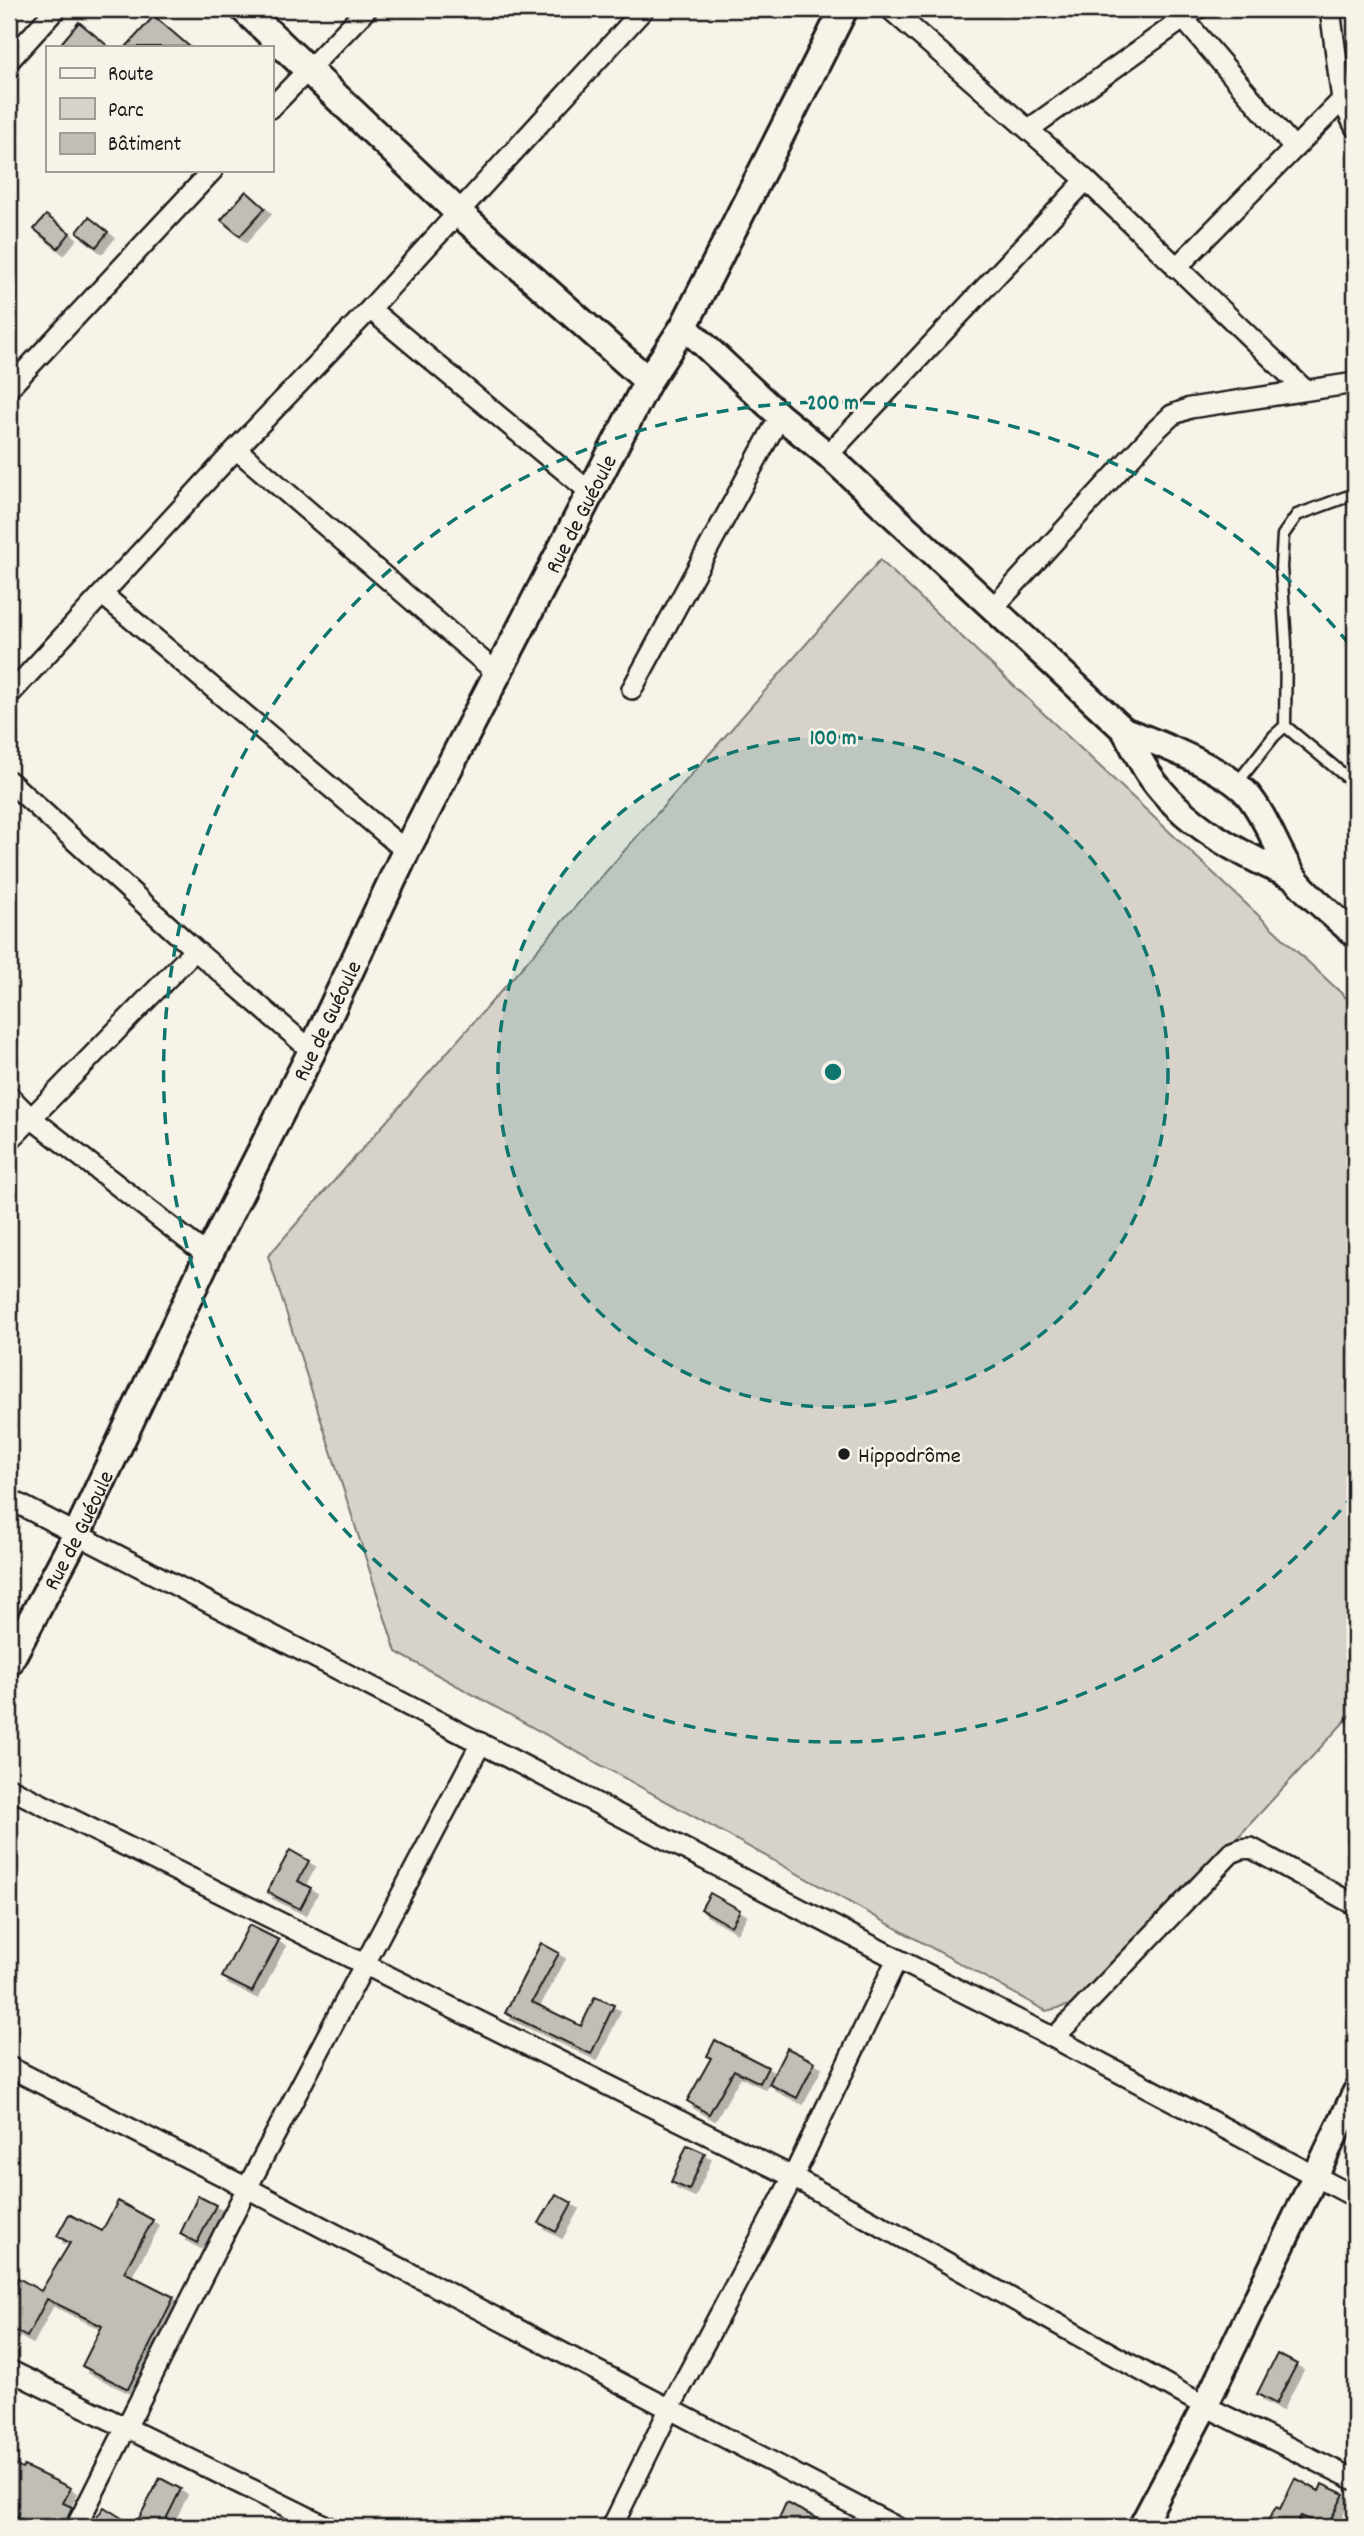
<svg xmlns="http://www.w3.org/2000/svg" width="1364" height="2536" font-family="Dekko,sans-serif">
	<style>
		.green { fill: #d7d3cb; stroke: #7a7874; stroke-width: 2 }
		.building { fill: #c0beb5; stroke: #1c1c1c; stroke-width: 2; filter: url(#shadow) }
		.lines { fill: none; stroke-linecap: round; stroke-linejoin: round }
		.service-casing { stroke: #1c1c1c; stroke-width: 15 }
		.minor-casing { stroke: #1c1c1c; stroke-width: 24 }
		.tertiary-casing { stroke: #1c1c1c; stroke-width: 30 }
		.secondary-casing { stroke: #1c1c1c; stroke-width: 32 }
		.service { stroke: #f7f3e8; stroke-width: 10 }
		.minor { stroke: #f7f3e8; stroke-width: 19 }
		.tertiary { stroke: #f7f3e8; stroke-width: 24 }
		.secondary { stroke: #f7f3e8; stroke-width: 26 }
		.ring { fill: none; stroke: #0f766e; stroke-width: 3.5; stroke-dasharray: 12 9 }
		.poi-dot { fill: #1c1c1c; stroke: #f7f3e8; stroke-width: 2.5 }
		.labels { text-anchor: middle; stroke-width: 5; stroke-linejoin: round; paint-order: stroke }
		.street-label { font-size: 23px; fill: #1c1c1c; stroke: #f7f3e8 }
		.poi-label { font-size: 23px; fill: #1c1c1c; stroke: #f7f3e8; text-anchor: start }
		.centre { fill: #0f766e; stroke: #f7f3e8; stroke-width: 3.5 }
		.ring-label { font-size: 21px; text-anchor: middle; font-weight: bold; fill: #0f766e; stroke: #f7f3e8; stroke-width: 5; stroke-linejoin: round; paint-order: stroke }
	</style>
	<defs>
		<filter id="shadow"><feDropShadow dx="6" dy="6" stdDeviation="0" flood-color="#0004"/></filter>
	</defs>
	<rect width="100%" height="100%" fill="#f7f3e8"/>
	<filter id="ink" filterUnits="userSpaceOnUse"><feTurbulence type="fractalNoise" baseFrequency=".0143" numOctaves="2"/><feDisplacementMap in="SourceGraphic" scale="14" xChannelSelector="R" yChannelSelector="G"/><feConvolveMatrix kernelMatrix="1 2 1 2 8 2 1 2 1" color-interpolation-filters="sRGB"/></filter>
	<g filter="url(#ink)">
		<!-- green -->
		<path class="green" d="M880 560 1355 1006V1710L1087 2001 1046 2011 396 1652 268 1256Z"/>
		<!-- building -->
		<path class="building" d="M154 16 190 47H126Z
			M79 22 109 47H58Z
			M246 191 265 208 240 236 221 220Z
			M46 215 70 233 58 248 34 229Z
			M89 217 108 232 96 247 77 232Z
			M290 1850 309 1861 298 1881 311 1888 300 1909 267 1892Z
			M710 1893 740 1910 731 1926 701 1909Z
			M249 1925 279 1940 252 1992 222 1977Z
			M541 1943 559 1953 532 2002 581 2026 595 1997 614 2005 591 2054 505 2013Z
			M715 2040 768 2067 760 2083 734 2070 709 2114 687 2101 711 2058 707 2056Z
			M787 2048 815 2062 797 2098 769 2084Z
			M687 2145 705 2153 689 2190 671 2182Z
			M556 2194 572 2203 556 2232 539 2223Z
			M198 2196 216 2205 197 2243 180 2234Z
			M118 2201 153 2220 124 2272 174 2297 128 2389 82 2366 102 2326 47 2299 27 2337 9 2327V2295L18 2278 41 2291 70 2243 57 2236 69 2214 102 2231Z
			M1277 2354 1297 2364 1276 2404 1257 2394Z
			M9 2461 22 2469 24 2466 71 2488 63 2503 72 2507 64 2527H39L9 2513Z
			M160 2478 181 2489 162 2527H148L137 2522Z
			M1295 2478 1319 2491 1322 2484 1344 2494 1327 2527 1301 2516 1298 2520 1310 2527H1264L1276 2507 1280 2509Z
			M786 2503 835 2527H775Z
			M104 2507 136 2527H90Z"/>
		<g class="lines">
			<!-- service casing -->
			<g class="service-casing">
				<path id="service" d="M1285 726 1355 784
					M1237 783 1274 736 1285 726 1286 643 1281 567 1283 535 1297 515 1346 497"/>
			</g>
			<!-- minor casing -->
			<g class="minor-casing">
				<path id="minor" d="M890 9 1086 180 1305 390
					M1170 9 1183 18 1294 148
					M1330 9 1342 100 1355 127
					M9 61 56 9
					M271 108 367 9
					M1029 129 1197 9
					M1176 268 1342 100
					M370 309 590 492
					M9 388 213 170
					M236 449 498 674
					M828 455 1086 180
					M102 594 406 851
					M993 608 1156 430 1172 415 1190 408 1355 383
					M632 689 780 416
					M9 695 236 449 370 309 644 9
					M9 781 195 950 312 1051
					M9 1096 30 1117 208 1256
					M9 1141 195 950
					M9 1499 897 1959 1054 2038 1355 2197
					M9 1788 793 2177 1205 2406 1355 2480
					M1054 2038 1231 1853 1241 1849 1251 1848 1355 1905
					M9 2067 247 2188 896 2527
					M9 2370 328 2527
					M76 2527 247 2188 481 1743
					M612 2527 670 2408 793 2177 897 1959"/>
			</g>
			<!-- tertiary casing -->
			<g class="tertiary-casing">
				<path id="tertiary" d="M684 326 780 416 828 455 1124 730C1132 744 1139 759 1148 773 1182 824 1240 854 1295 878
					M1124 730C1156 742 1227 770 1248 795 1267 818 1277 850 1293 875 1305 894 1338 919 1355 935
					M1141 2527 1205 2406 1355 2093"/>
			</g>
			<!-- secondary casing -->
			<g class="secondary-casing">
				<g id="secondary">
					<path d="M244 9 459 213 648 381"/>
					<path id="s1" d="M9 1662 77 1534 208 1256 312 1051 406 851 648 381 684 326 844 9"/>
				</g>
			</g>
			<!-- service -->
			<use href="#service" class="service"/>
			<!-- minor -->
			<use href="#minor" class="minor"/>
			<!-- tertiary -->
			<use href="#tertiary" class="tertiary"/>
			<!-- secondary -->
			<use href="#secondary" class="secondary"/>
		</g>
	</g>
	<!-- distance rings -->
	<circle cx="833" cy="1072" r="335" fill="#0f766e" fill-opacity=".12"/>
	<g class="ring">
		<circle cx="833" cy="1072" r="335"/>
		<path d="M1354 1494A670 670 0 1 1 1354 650"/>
	</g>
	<!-- markers -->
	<circle class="poi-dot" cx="844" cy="1454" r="7"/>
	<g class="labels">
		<!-- street labels -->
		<g class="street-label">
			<text dy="8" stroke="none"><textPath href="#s1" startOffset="1283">Rue de Guéoule</textPath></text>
			<text dy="8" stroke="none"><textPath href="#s1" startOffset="716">Rue de Guéoule</textPath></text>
			<text dy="8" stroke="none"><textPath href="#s1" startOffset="149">Rue de Guéoule</textPath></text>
		</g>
		<!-- poi labels -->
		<g class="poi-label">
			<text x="858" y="1462">Hippodrôme</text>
		</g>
	</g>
	<circle cx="833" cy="1072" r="10" class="centre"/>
	<g class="ring-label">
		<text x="833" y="409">200 m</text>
		<text x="833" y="744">100 m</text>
	</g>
	<!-- margin -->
	<rect width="1364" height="2536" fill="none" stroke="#f7f3e8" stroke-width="35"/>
	<rect x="18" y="18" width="1329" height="2501" fill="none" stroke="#1c1c1c" stroke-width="2.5" filter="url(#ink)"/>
	<!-- legend -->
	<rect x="46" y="46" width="228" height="126" fill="#f7f3e8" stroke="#9f9d96" stroke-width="2"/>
	<rect x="60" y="68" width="35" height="10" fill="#f7f3e8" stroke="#9f9d96" stroke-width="2"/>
	<text x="108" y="80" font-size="21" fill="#1c1c1c">Route</text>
	<rect x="60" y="98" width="35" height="21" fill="#d7d3cb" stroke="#9f9d96" stroke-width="2"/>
	<text x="108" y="116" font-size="21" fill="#1c1c1c">Parc</text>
	<rect x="60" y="133" width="35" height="21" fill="#c0beb5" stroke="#9f9d96" stroke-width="2"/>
	<text x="108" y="150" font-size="21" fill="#1c1c1c">Bâtiment</text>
</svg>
